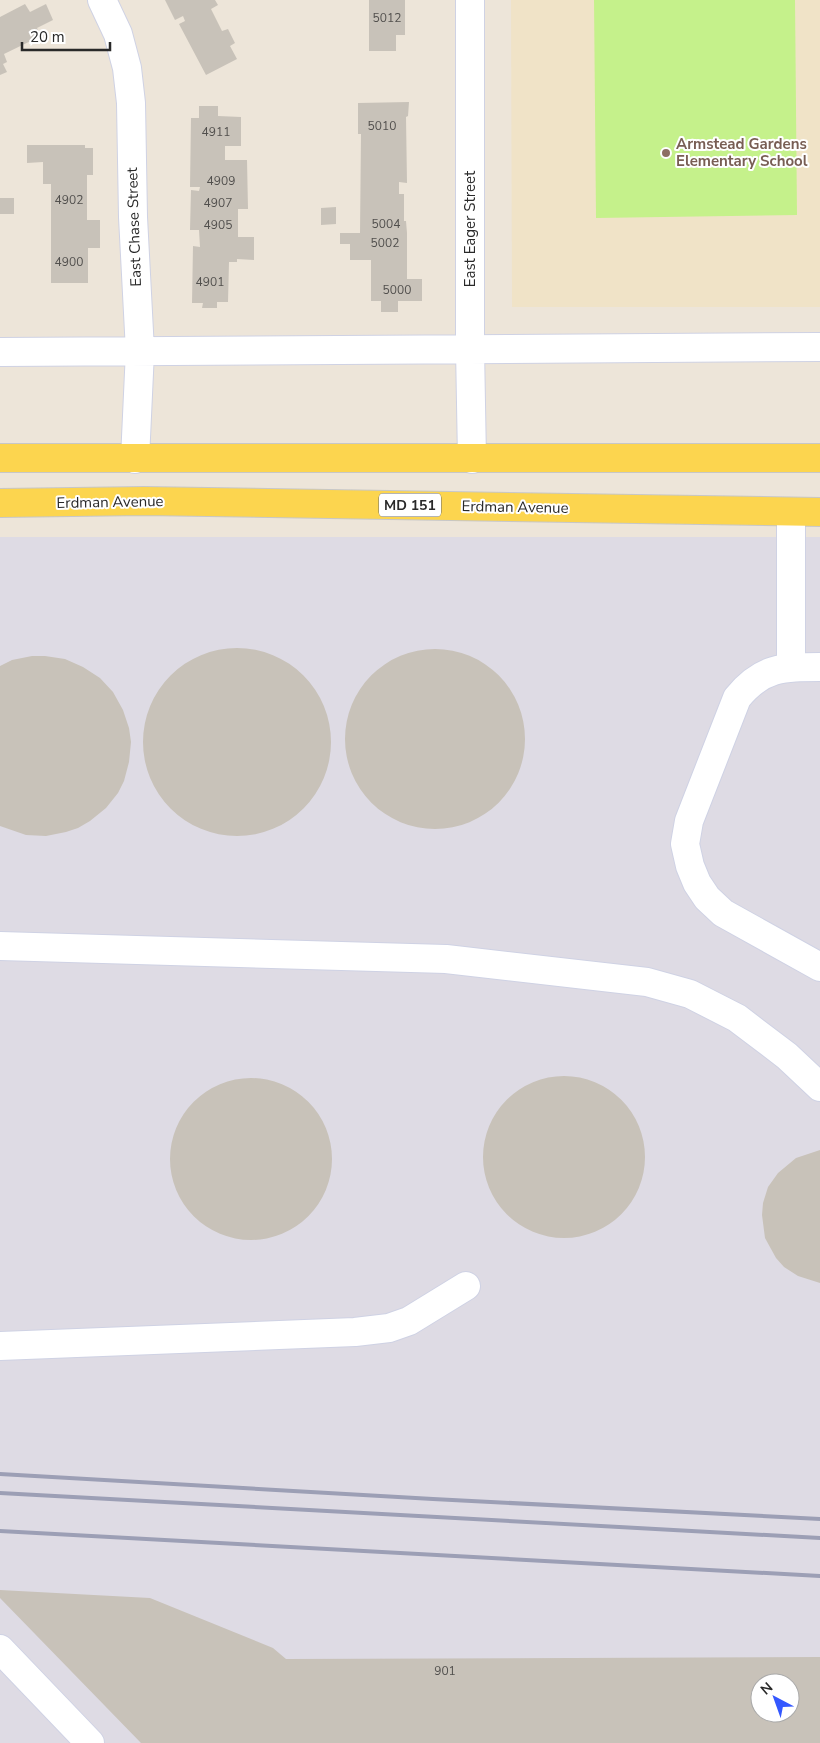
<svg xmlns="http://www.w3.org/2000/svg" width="820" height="1743" font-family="'Nunito Sans',sans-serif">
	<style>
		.industrial { fill: #dedbe4; fill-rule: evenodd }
		.education { fill: #f0e3c7 }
		.pitch { fill: #c5f18b }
		.building { fill: #c8c2b9; fill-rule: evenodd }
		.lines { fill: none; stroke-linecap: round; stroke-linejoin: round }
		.minor-casing { stroke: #cfd2e4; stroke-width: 30 }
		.major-casing { stroke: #c7c7c7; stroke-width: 30 }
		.minor { stroke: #fff; stroke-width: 28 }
		.major { stroke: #fcd54f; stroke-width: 28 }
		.rail { stroke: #9c9fb5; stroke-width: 4 }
		.education-dot { fill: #8d6e63; stroke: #fff; stroke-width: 2 }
		.labels { text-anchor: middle; stroke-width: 4; stroke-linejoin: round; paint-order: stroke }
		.number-label { font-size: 12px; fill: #514f4d }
		.shield { fill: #fff; stroke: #696969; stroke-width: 1 }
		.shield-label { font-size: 14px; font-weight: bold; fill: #292929 }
		.education-label { font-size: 15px; font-weight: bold; fill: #785e54; stroke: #fff; text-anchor: start }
		.street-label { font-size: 15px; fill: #292929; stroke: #fff }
	</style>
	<rect width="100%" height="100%" fill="#ede5d9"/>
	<!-- industrial -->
	<path class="industrial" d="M0 537H820V1743H0ZM760 1683H790V1713H760Z"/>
	<!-- education -->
	<path class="education" d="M511 0H820V307H512Z"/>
	<!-- pitch -->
	<path class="pitch" d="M594 0H795L797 215 596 218Z"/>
	<!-- building -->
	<path class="building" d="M165 0H215L218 5 211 9 222 31 228 29 235 43 230 46 237 59 206 75 179 24 185 21 183 16 175 20Z
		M369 0H405V35H396V51H369Z
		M25 4 30 12 46 4 53 20 37 28 41 36 4 54 7 62 3 64 7 72 0 75V17Z
		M409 102 408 116 406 117 407 183 399 182V194H404V221H406L407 233V279H422V301H398V312H381V301H371V260H350V244H340V233H360L361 134H358V103Z
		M199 106H218V116L241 117V146H225V160H247L248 209H238V237H254V260L237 259V262H229L228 302H217V308H202L203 303H192L193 246 200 247 199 230H190L191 190 199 191 200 187H190L191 118H199Z
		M27 145H85V148H93V175H87V220H100V248H88V283H51V184H43V162L27 163Z
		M0 198H14V214H0Z
		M336 207V224L321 225V208Z
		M143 742a94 94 0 1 1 188 0a94 94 0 1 1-188 0Z
		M345 739a90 90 0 1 1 180 0a90 90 0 1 1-180 0Z
		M32 656H45L65 659 83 667 100 678 113 692 123 710 129 728 131 742 129 762 124 781 118 793 106 808 90 821 78 828 66 832 46 836 26 835 0 826V666L12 660Z
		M483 1157a81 81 0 1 1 162 0a81 81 0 1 1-162 0Z
		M170 1159a81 81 0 1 1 162 0a81 81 0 1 1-162 0Z
		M820 1150V1283L798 1276 784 1267 776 1258 765 1238 762 1215 763 1203 768 1187 778 1173 796 1158Z
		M0 1590 150 1598 273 1648 286 1659 820 1657V1743H141L0 1598ZM760 1683H790V1713H760Z"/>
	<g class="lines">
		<!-- minor casing -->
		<g class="minor-casing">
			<path id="minor" d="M102 0 118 34 127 68 131 103 133 217 140 351 135 459
				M470 0V348L472 459
				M0 352 820 347
				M791 512V667
				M820 667C783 667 762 667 737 698L689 821 685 844 690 866 697 883 707 898 723 913 820 967
				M0 946 446 959 647 982 690 994 737 1018 787 1056 820 1087
				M0 1346 355 1332 389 1328 409 1321 466 1286
				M0 1649 90 1743"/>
		</g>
		<!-- major casing -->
		<g class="major-casing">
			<path id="major" d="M0 458H820
				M0 503 144 501 820 512"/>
		</g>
		<!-- minor -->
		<use href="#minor" class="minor"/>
		<!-- major -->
		<use href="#major" class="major"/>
		<!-- rail -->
		<path class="rail" d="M0 1474 433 1499 820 1519
			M0 1493 820 1538
			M0 1531 820 1576"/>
	</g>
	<!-- markers -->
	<circle class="education-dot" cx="666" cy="153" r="5"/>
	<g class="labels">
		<!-- number labels -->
		<g class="number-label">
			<text x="387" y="22">5012</text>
			<text x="382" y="130">5010</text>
			<text x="216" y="136">4911</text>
			<text x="221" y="185">4909</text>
			<text x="69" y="204">4902</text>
			<text x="218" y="207">4907</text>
			<text x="386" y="228">5004</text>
			<text x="218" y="229">4905</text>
			<text x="385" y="247">5002</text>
			<text x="69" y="266">4900</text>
			<text x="210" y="286">4901</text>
			<text x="397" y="294">5000</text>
			<text x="445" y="1675">901</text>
		</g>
		<!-- shield labels -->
		<rect class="shield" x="379" y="493.5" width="62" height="23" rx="4"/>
		<g class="shield-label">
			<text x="410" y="510">MD 151</text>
		</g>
		<!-- education labels -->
		<g class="education-label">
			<text x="676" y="149">Armstead Gardens<tspan x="676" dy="17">Elementary School</tspan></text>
		</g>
		<!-- street labels -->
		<g class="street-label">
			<text transform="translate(134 227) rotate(-92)" y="5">East Chase Street</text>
			<text transform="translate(470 229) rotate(-90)" y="5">East Eager Street</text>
			<text transform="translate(110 502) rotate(-1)" y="5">Erdman Avenue</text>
			<text transform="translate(515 507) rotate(1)" y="5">Erdman Avenue</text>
		</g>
	</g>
	<!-- north arrow -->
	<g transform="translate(775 1698) rotate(319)"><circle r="24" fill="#ffffff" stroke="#a9a9a9"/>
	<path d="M0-4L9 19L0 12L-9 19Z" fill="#3458ff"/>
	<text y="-8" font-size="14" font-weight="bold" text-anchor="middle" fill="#292929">N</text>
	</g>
	<!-- scale -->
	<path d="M22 42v8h88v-8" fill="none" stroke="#292929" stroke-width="2.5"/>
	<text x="30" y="42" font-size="15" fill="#292929" stroke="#ffffff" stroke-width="4" paint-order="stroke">20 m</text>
</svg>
